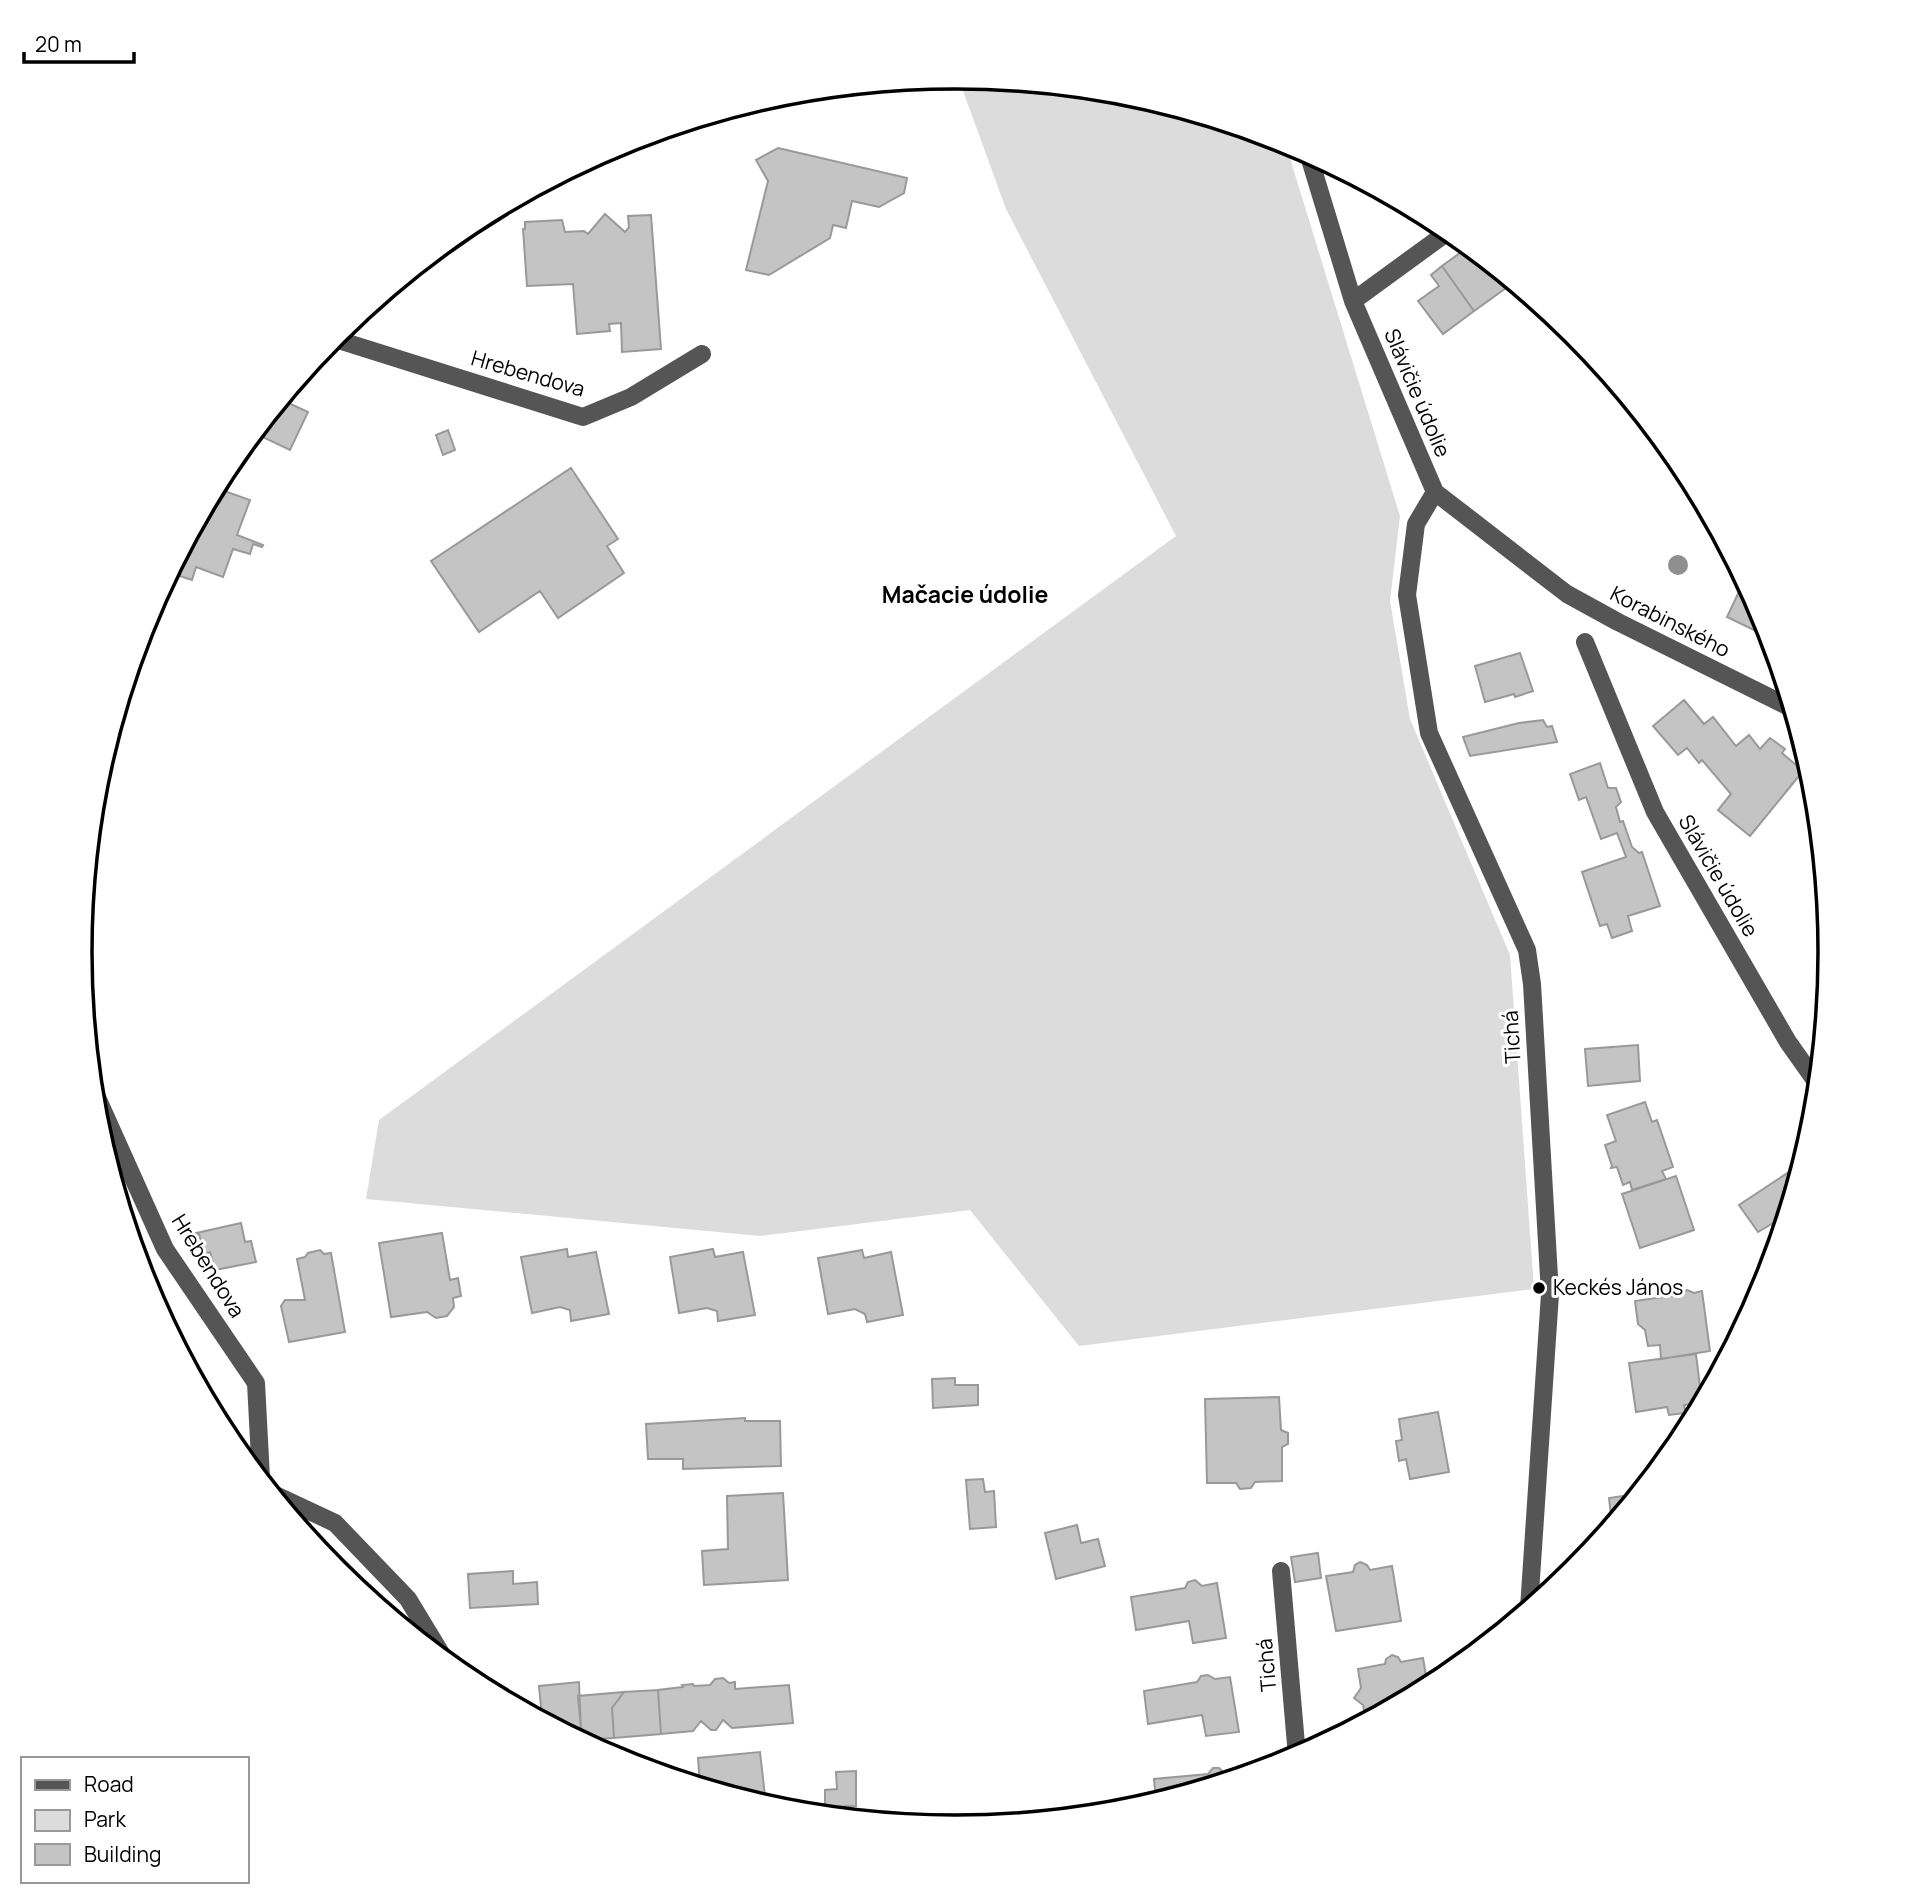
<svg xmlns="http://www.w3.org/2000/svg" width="1910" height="1904" font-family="Manrope,sans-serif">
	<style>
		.green { fill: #dcdcdc }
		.building { fill: #c4c4c4; stroke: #999; stroke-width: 2 }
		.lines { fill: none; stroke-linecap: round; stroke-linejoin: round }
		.minor { stroke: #555; stroke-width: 18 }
		.tree { fill: #8f8f8f }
		.poi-dot { fill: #000; stroke: #fff; stroke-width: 2.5 }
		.labels { text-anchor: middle; stroke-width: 6; stroke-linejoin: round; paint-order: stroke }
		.street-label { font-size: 21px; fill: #000; stroke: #fff }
		.poi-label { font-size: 21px; fill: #000; stroke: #fff; text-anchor: start }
		.neighbourhood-label { font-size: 23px; font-weight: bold; fill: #000; stroke: #fff }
		.rim { fill: none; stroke: #000; stroke-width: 3.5 }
	</style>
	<rect width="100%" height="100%" fill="#fff"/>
	<!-- green -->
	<path class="green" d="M958 77 1126 94 1285 142 1400 516 1390 601 1410 719 1510 955 1534 1289 1079 1346 970 1210 760 1236 366 1199 379 1120 1176 536 1006 209Z"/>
	<!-- building -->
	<path class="building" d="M778 148 907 178 904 193 879 207 852 201 846 228 833 225 830 238 769 275 746 270 768 181 756 160Z
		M605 214 625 232 629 227 628 216 651 215 661 349 622 352 621 323 609 324 610 331 577 334 573 284 527 286 523 229H525V222L562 220 565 232 584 231 588 234Z
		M1468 247 1513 283 1474 311 1442 266Z
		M1442 266 1474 311 1443 334 1418 301 1439 286 1431 275Z
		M282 400 308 412 290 450 254 433Z
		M448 430 455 450 443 455 436 435Z
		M571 468 618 539 607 546 624 573 558 618 540 591 479 632 431 561Z
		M216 488 250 500 237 535 263 545 262 547 253 544 250 554 233 549 223 577 196 567 192 580 170 573Z
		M1744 581 1764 618 1767 628 1764 635 1727 617Z
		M1520 653 1533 691 1515 697 1514 694 1485 702 1475 666Z
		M1684 700 1704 724 1713 717 1736 746 1749 735 1760 749 1770 738 1785 749 1782 753 1803 771 1750 836 1718 810 1731 794 1702 760 1699 763 1687 748 1678 755 1653 726Z
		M1543 720 1547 727 1552 726 1557 742 1470 756 1463 737 1519 723Z
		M1600 763 1608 788H1616L1621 802 1616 807 1620 822 1623 821 1632 847 1639 853 1642 852 1660 906 1628 916 1632 931 1612 938 1607 924 1600 926 1582 872 1626 857 1617 833 1601 839 1586 797 1579 800 1570 774Z
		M1638 1045 1640 1081 1588 1086 1585 1049Z
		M1645 1102 1652 1122 1657 1120 1673 1167 1662 1171 1666 1179 1632 1190 1630 1182 1623 1185 1617 1167 1611 1168 1612 1166 1605 1145 1616 1141 1607 1115Z
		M1798 1166 1799 1168 1785 1216 1758 1232 1739 1205Z
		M1676 1176 1694 1230 1640 1248 1622 1194Z
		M241 1223 245 1242 251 1241 256 1262 215 1270 210 1252 204 1254 199 1234 193 1236 192 1234Z
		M442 1233 450 1280 458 1278 461 1296 453 1298 454 1307 447 1316 436 1318 427 1312 391 1317 379 1243Z
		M567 1249 568 1257 596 1252 609 1314 571 1321 570 1310 560 1307 532 1313 521 1257Z
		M713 1249 715 1257 743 1252 755 1315 718 1321 717 1311 707 1308 679 1313 670 1257Z
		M320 1250 324 1254 331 1253 345 1332 289 1342 281 1306 285 1300H305L297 1259 305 1257 308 1253Z
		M862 1250 864 1258 891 1252 903 1315 867 1322 865 1314 855 1309 828 1314 818 1258Z
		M1687 1290 1694 1293 1702 1291 1710 1351 1661 1359 1660 1345 1648 1346 1645 1330 1638 1324 1635 1301 1682 1294Z
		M1696 1354 1702 1403 1684 1405 1686 1413 1669 1415 1667 1407 1636 1412 1629 1363Z
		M955 1378V1385H978V1405L933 1408 932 1379Z
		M1279 1397 1281 1430 1288 1433V1444L1282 1447V1481L1255 1482 1251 1488 1240 1489 1236 1483H1207L1205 1399Z
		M1438 1412 1449 1472 1410 1479 1406 1459 1399 1461 1396 1441 1402 1440 1399 1419Z
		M745 1418V1421H780L781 1466 683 1469V1459H648L646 1424Z
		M983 1479 985 1492 994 1491 996 1527 970 1529 966 1480Z
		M783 1493 788 1580 704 1585 702 1551 728 1549 727 1496Z
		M1636 1494 1612 1524 1609 1498Z
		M1077 1525 1081 1543 1098 1539 1105 1566 1056 1579 1045 1533Z
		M1318 1553 1321 1578 1295 1582 1291 1557Z
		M1360 1562 1367 1565 1370 1570 1392 1566 1401 1621 1336 1631 1326 1576 1353 1572 1355 1565Z
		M513 1571V1584L537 1582 538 1604 470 1608 468 1574Z
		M1195 1580 1202 1586 1217 1583 1226 1638 1193 1643 1189 1621 1136 1630 1131 1597 1185 1588 1188 1582Z
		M1392 1655 1398 1657 1401 1662 1423 1658 1428 1687 1366 1720 1363 1705 1354 1698 1361 1688 1358 1669 1385 1664 1386 1659Z
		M1208 1675 1215 1679 1230 1677 1239 1732 1206 1736 1202 1715 1148 1724 1144 1691 1197 1682 1201 1676Z
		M723 1678 729 1683 735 1682V1689L789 1685 793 1723 732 1728 723 1720 716 1730H711L701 1721 693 1731 661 1734 658 1690 683 1687 682 1685 693 1684 694 1686 710 1685 715 1679Z
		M579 1682 581 1733 571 1734 542 1718 539 1686Z
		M658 1690 661 1734 614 1738 612 1708 624 1692Z
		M624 1692 612 1708 614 1738 582 1740 578 1696Z
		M760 1752 766 1805 700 1785 698 1758Z
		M1213 1768H1219L1224 1773 1241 1772 1242 1775 1156 1801 1154 1779 1208 1774Z
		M856 1771V1806L825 1807V1790L837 1789 836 1772Z"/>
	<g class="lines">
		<!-- minor -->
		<path class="minor" d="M1308 153 1353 301 1435 492 1567 594 1618 622 1791 708
			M1353 301 1449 231
			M332 338 583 417 631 397 702 354
			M1435 492 1416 524 1407 595 1429 733 1527 950 1532 984 1550 1294 1529 1608
			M1585 642 1655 812 1788 1042 1817 1083
			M93 1080 95 1093 165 1249 256 1383 261 1478
			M273 1494 335 1523 408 1599 445 1660
			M1281 1571 1297 1756"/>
	</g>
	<!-- trees -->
	<circle class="tree" cx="1678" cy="565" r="10"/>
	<!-- markers -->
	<circle class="poi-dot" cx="1539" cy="1288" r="7"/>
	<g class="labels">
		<!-- street labels -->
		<g class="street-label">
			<text transform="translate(528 374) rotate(16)" y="7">Hrebendova</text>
			<text transform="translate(1417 393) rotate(67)" y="7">Slávičie údolie</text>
			<text transform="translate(1670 622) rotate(27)" y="7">Korabinského</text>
			<text transform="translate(1718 876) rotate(60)" y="7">Slávičie údolie</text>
			<text transform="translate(1512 1037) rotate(-93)" y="7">Tichá</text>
			<text transform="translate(208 1266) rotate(58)" y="7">Hrebendova</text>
			<text transform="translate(1267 1665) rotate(-95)" y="7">Tichá</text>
		</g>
		<!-- poi labels -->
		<g class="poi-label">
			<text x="1553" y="1295">Keckés János</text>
		</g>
		<!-- neighbourhood labels -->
		<g class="neighbourhood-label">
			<text x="965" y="603">Mačacie údolie</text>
		</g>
	</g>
	<!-- crop -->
	<path d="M0 0H1910V1904H0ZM92 952a863 863 0 1 1 1726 0a863 863 0 1 1-1726 0Z" fill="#fff" fill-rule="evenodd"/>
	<path class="rim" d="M92 952a863 863 0 1 1 1726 0a863 863 0 1 1-1726 0Z"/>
	<!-- legend -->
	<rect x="21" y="1757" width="228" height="126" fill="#ffffff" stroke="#999999" stroke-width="2"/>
	<rect x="35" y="1780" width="35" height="10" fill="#555555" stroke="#999999" stroke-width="2"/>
	<text x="84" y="1792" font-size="21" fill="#000000">Road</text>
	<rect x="35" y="1810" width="35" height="21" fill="#dcdcdc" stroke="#999999" stroke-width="2"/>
	<text x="84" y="1827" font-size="21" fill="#000000">Park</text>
	<rect x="35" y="1844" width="35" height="21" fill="#c4c4c4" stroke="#999999" stroke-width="2"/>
	<text x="84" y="1862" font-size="21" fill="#000000">Building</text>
	<!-- scale -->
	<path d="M24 52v10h110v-10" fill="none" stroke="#000000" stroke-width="3.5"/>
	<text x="35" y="52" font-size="21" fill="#000000" stroke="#ffffff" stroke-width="5" paint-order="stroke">20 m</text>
</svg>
